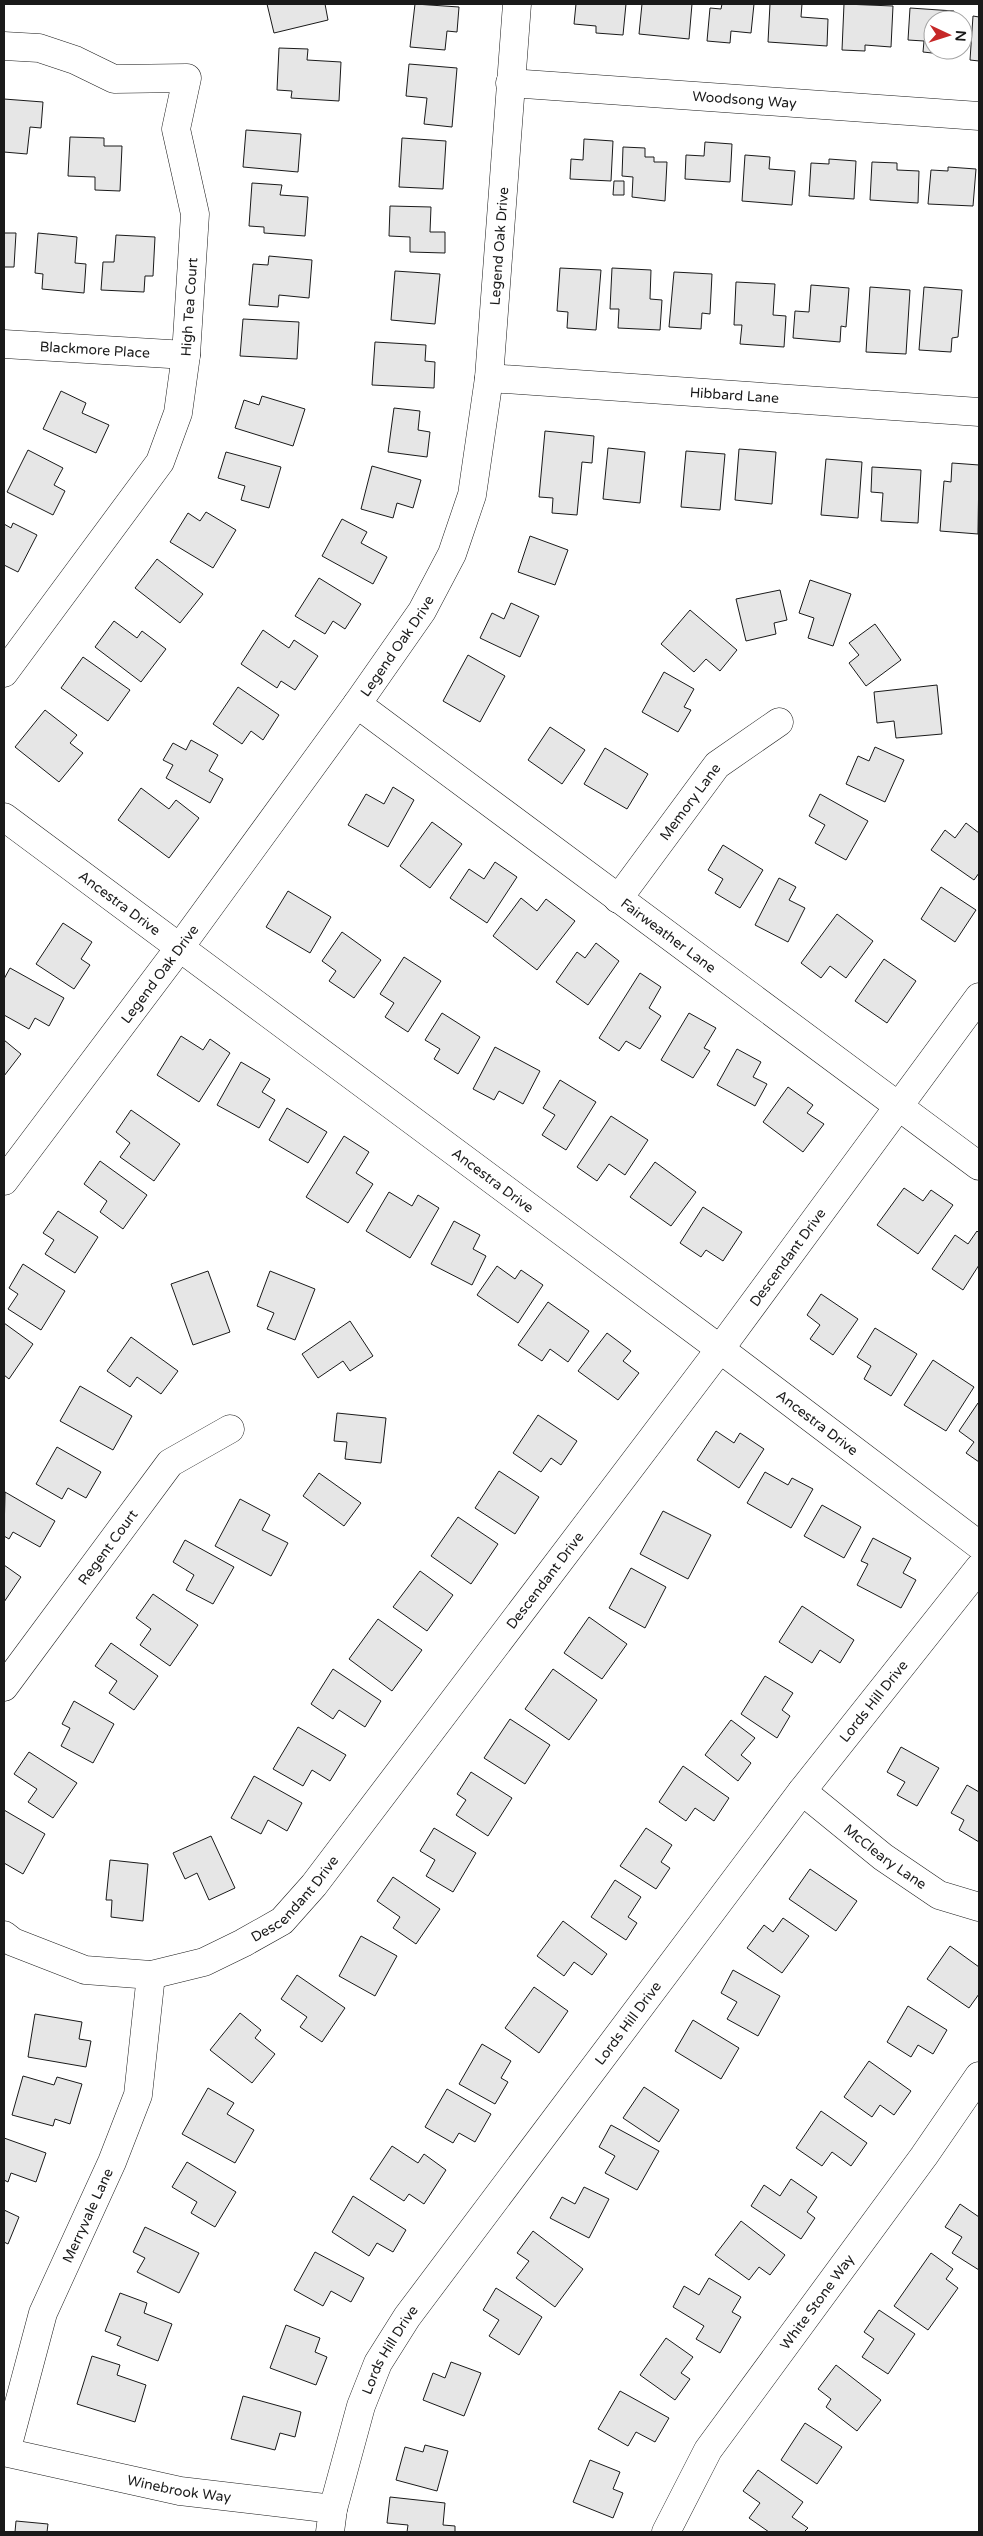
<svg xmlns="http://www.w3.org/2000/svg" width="983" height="2536" font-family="'Varela Round',sans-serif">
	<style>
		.building { fill: #e6e6e6; stroke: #1a1a1a }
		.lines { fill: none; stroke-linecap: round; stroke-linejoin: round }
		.minor-casing { stroke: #1a1a1a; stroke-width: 29 }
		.minor { stroke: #fff; stroke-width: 28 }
		.labels { text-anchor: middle; stroke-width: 4; stroke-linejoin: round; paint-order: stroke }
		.street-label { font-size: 14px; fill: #1a1a1a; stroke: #fff }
	</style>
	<rect width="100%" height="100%" fill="#fff"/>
	<!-- building -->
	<path class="building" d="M267 4H325L328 20 274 33Z
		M415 4 459 7 457 32 447 31 445 50 410 47Z
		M576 4H626L623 35 596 33V26L574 24Z
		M642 4H692L689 39 639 34Z
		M722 4H754L751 33 731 31 730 43 707 41 710 8 721 9Z
		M770 4H802L801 17 828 19 827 46 768 42Z
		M844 4 893 6 891 47 865 45V51L842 50Z
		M910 8 954 11V20H933V50H952L951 55 923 52 924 41 908 40Z
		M973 16 979 17V61L970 60Z
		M279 48 308 49 307 60 341 62 339 101 291 98 292 91 277 90Z
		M409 64 457 68 452 127 424 124 427 98 406 96Z
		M4 99 43 102 41 128 30 127 27 154 4 152Z
		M246 130 301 134 298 172 243 167Z
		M70 137 104 138V146H122L120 191 95 190V177L68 176Z
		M402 138 446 141 443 189 399 187Z
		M584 139 613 141 611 181 570 179 571 159 583 160Z
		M705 142 732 144 730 182 685 179 686 155 704 156Z
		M623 147 645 148V157H654V162H667L665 201 632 197 633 177 622 176Z
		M745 155 770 157 769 169 795 171 792 205 742 201Z
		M829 159 856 161 854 199 809 196 811 163 829 164Z
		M872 162 897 163V170L919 171 918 203 870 200Z
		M948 167 976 169 973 206 928 204 931 170 948 171Z
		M614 181H624V195H613Z
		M252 183 282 185 280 195 308 197 305 236 264 233V227L249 226Z
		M390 206 431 207 430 232H445V253L410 252V237L389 236Z
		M4 233H16L14 267H4Z
		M38 233 77 237 75 263 86 264 84 293 42 289 43 274 35 273Z
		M116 235 155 237 153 276H145L144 292 101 290 103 262H114Z
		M269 256 312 260 309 298 279 295 278 307 249 305 253 264 268 265Z
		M560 268 601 270 596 330 567 328 568 312 557 311Z
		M612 268 651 270 650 299 662 300 660 330 618 328 619 309H610Z
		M395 271 440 274 435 324 391 320Z
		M674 272 712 274 710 314 702 313 701 329 669 327Z
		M736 282 775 284 773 315 786 316 784 347 740 344 742 325H734Z
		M811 285 849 288 846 327 841 326 840 342 793 338 795 311 809 312Z
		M870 287 910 290 906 354 866 352Z
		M924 287 962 290 958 337 952 338 951 352 919 350Z
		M243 319 299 322 297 359 240 356Z
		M375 342 426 345 425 361 435 362 434 388 372 385Z
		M61 391 86 403 82 413 109 425 96 453 43 429Z
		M262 396 305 409 293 446 235 428 244 400 259 405Z
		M394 408 420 411 418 430 430 432 427 457 388 452Z
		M545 431 594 436 592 463 582 462 577 515 552 513 553 498 539 497Z
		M608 448 645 452 640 503 603 499Z
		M739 449 776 452 772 504 735 500Z
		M28 450 63 468 54 485 65 491 53 515 7 492Z
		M686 451 725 454 720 510 681 507Z
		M226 452 281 467 269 508 241 500 245 486 218 478Z
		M826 459 862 462 858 518 821 515Z
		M952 463 979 465 978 534 940 531 944 481 951 482Z
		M372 466 421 480 413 508 397 503 393 518 361 509Z
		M872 467 921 470 918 523 881 521 883 493 871 492Z
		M206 512 236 530 213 568 170 542 188 513 200 521Z
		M342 519 367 532 361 543 387 557 373 584 322 556Z
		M13 523 37 535 18 572 4 565V524L11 528Z
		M530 536 568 550 555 585 518 572Z
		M157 559 203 594 180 623 135 588Z
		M319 578 361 604 345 629 333 621 325 634 295 616Z
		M810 580 851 594 833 646 808 638 814 618 799 613Z
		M780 590 787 620 774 623 776 634 746 641 736 599Z
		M511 603 539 616 520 657 480 638 492 613 504 619Z
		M690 610 737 650 720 671 706 659 694 672 661 644Z
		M114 621 137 638 142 631 166 649 141 682 95 647Z
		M875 624 901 660 866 686 849 663 859 655 849 643Z
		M263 630 289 648 294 640 318 656 295 690 281 681 277 688 241 664Z
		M468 655 505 676 480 722 443 701Z
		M83 657 130 690 108 721 61 688Z
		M664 672 694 689 684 707 691 710 678 732 642 712Z
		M937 685 942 734 896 738 894 721 877 723 874 692Z
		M238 687 279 715 263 740 251 731 242 744 213 724Z
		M45 710 77 735 70 743 83 753 59 782 15 747Z
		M550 727 585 750 562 784 528 760Z
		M191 740 218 755 209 771 223 779 210 803 166 778 173 765 163 760 173 743 186 750Z
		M875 747 904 760 885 802 846 784 858 756 869 761Z
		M605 748 648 774 627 809 584 784Z
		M393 787 414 800 388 847 348 825 366 794 384 804Z
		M141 788 169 809 176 800 199 818 169 858 118 820Z
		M820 794 868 821 846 860 815 843 825 825 809 816Z
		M432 822 462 844 430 888 400 866Z
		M966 823 979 833V873L974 880 931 850 945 830 955 838Z
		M723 845 763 870 740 908 715 893 723 879 708 870Z
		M495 862 517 877 487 923 450 898 469 869 484 879Z
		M779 878 796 887 789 900 805 908 788 942 755 925Z
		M941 887 976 910 955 942 921 919Z
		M288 891 331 917 310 953 266 927Z
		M521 898 537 911 546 899 575 921 537 970 493 936Z
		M837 914 873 941 846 978 830 966 821 978 801 963Z
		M63 923 92 942 81 959 90 965 74 989 36 964Z
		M342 932 381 960 354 998 329 981 336 971 322 961Z
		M596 943 619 961 588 1005 556 982 577 952 585 958Z
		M404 957 441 981 408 1032 385 1017 394 1003 380 994Z
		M884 959 916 981 887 1023 855 1001Z
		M10 968 64 998 49 1026 35 1018 29 1029 4 1015V979Z
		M640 973 661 987 649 1008 661 1016 640 1049 626 1041 619 1051 599 1038Z
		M442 1013 480 1037 458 1074 434 1059 440 1049 425 1040Z
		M689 1013 716 1028 704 1048 710 1051 693 1078 661 1060Z
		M181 1036 203 1050 210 1039 230 1053 199 1102 157 1075Z
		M4 1040 21 1054 4 1076Z
		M495 1047 540 1071 523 1104 499 1091 494 1100 473 1089Z
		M737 1049 761 1062 753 1077 767 1084 755 1106 717 1085Z
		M241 1062 270 1079 262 1092 275 1100 259 1128 217 1105Z
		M560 1080 596 1102 566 1150 542 1135 555 1115 543 1108Z
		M788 1087 813 1105 807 1113 824 1124 803 1152 763 1122Z
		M287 1108 327 1132 308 1163 269 1140Z
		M131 1110 180 1144 154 1181 120 1157 130 1143 116 1132Z
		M611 1116 648 1140 625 1175 609 1164 597 1181 577 1167Z
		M344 1136 369 1152 356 1173 373 1184 348 1223 306 1197Z
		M100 1161 147 1195 123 1229 100 1212 107 1201 84 1184Z
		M655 1162 696 1192 671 1226 630 1197Z
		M904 1188 923 1201 931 1190 953 1205 918 1254 877 1225Z
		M389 1192 412 1206 418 1195 439 1208 410 1258 366 1231Z
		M703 1207 742 1232 723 1261 706 1250 701 1257 680 1243Z
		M58 1211 98 1237 75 1273 45 1254 54 1240 43 1233Z
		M454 1221 480 1235 473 1249 486 1256 472 1285 431 1264Z
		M977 1231 979 1233V1265L963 1290 932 1269 955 1235 968 1244Z
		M23 1264 65 1291 41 1330 8 1309 18 1294 9 1288Z
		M497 1266 515 1279 521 1270 543 1285 518 1323 477 1295Z
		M208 1271 230 1332 193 1345 171 1284Z
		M270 1271 315 1289 295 1340 267 1329 274 1313 257 1306Z
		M821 1294 858 1319 833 1355 810 1339 820 1325 807 1315Z
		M548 1302 589 1331 568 1362 550 1349 542 1361 518 1345Z
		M350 1321 373 1356 350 1371 343 1361 318 1378 302 1354Z
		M4 1323 33 1344 9 1379 4 1375Z
		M875 1328 917 1354 891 1396 864 1379 871 1366 857 1357Z
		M607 1333 631 1351 623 1361 639 1373 618 1400 578 1371Z
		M131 1337 178 1371 161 1394 137 1377 130 1387 107 1371Z
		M933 1360 974 1387 946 1431 904 1405Z
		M80 1386 132 1416 113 1450 60 1421Z
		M978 1403 979 1404V1462L966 1453 974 1442 959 1431Z
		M337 1413 386 1418 381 1463 345 1459 347 1442 334 1441Z
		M538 1415 577 1441 561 1465 551 1458 541 1472 513 1453Z
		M716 1431 734 1443 740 1433 764 1449 739 1488 697 1460Z
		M57 1447 101 1472 86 1498 68 1488 62 1499 36 1484Z
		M499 1471 539 1497 515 1534 475 1508Z
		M765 1472 788 1485 792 1478 813 1489 791 1528 747 1503Z
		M319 1473 361 1503 344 1526 303 1496Z
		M5 1492 55 1521 40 1547 13 1532 9 1539 4 1536Z
		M240 1499 270 1515 262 1530 288 1543 271 1576 215 1546Z
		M822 1505 861 1527 844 1558 804 1536Z
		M663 1511 711 1535 688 1579 640 1554Z
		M458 1517 498 1544 471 1584 431 1556Z
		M873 1538 911 1558 903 1573 916 1580 901 1608 857 1585 868 1564 861 1561Z
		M185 1540 234 1567 213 1604 186 1590 194 1575 173 1562Z
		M4 1565 21 1577 4 1602Z
		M631 1568 666 1587 645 1628 609 1608Z
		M420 1571 453 1595 427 1631 393 1607Z
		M153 1594 198 1625 170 1666 140 1645 151 1629 136 1618Z
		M802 1606 854 1640 840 1663 820 1650 812 1663 779 1642Z
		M589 1617 627 1644 602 1679 564 1653Z
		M378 1619 422 1650 392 1691 349 1659Z
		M111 1643 158 1676 134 1710 109 1693 117 1681 95 1666Z
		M333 1669 381 1701 365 1727 339 1710 333 1719 311 1704Z
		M553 1669 597 1700 569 1740 525 1709Z
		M765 1676 793 1693 782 1710 790 1716 777 1738 741 1714Z
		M74 1701 114 1724 93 1763 61 1746 70 1728 62 1724Z
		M510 1719 550 1745 525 1784 484 1758Z
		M731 1720 755 1738 741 1755 751 1763 738 1781 705 1755Z
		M298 1727 346 1755 330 1781 312 1770 303 1786 273 1769Z
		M901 1747 939 1768 917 1806 897 1795 905 1782 887 1772Z
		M29 1752 77 1783 53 1818 28 1802 37 1789 14 1774Z
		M683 1766 729 1798 714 1821 695 1808 686 1821 659 1802Z
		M471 1772 512 1798 488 1836 456 1815 466 1800 457 1794Z
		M254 1776 302 1803 287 1831 268 1820 261 1834 231 1818Z
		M967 1785 979 1792V1842L959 1830 964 1820 951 1813Z
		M4 1810 45 1834 23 1874 4 1863Z
		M434 1828 476 1853 453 1892 426 1876 435 1860 420 1851Z
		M646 1828 672 1845 661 1862 670 1868 656 1889 620 1866Z
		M211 1836 235 1888 209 1900 197 1873 185 1879 173 1853Z
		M110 1860 148 1864 143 1921 111 1917 112 1900H106Z
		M810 1869 857 1901 836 1931 789 1899Z
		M393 1877 440 1909 416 1944 393 1928 400 1917 377 1901Z
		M615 1880 641 1897 628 1917 637 1923 626 1940 591 1917Z
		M783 1918 809 1936 782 1973 747 1948 764 1925 773 1932Z
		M563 1921 607 1954 592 1975 574 1962 564 1976 537 1956Z
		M361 1936 397 1956 375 1996 339 1976Z
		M950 1946 979 1967V1994L969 2008 927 1979Z
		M733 1970 780 1996 758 2036 727 2019 737 2002 721 1993Z
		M297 1975 345 2008 322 2042 300 2027 307 2017 281 1999Z
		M534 1987 568 2011 539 2053 505 2028Z
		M908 2006 947 2030 933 2054 918 2045 911 2057 887 2042Z
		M240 2013 261 2030 255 2038 275 2054 252 2083 210 2050Z
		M35 2014 82 2022 79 2039 91 2041 86 2067 28 2057Z
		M693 2020 739 2048 721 2079 675 2051Z
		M482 2044 511 2061 501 2078 508 2082 495 2104 459 2084Z
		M869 2061 911 2091 894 2115 880 2105 872 2117 844 2097Z
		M23 2076 54 2085 57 2077 82 2084 70 2124 55 2119 53 2126 12 2115Z
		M644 2087 679 2110 659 2142 623 2118Z
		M208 2088 234 2103 227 2114 254 2130 235 2163 182 2134Z
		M447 2089 491 2114 475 2142 459 2133 453 2143 425 2127Z
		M821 2111 867 2143 851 2166 832 2152 822 2166 796 2148Z
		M611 2125 659 2151 637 2190 605 2173 615 2156 599 2147Z
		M4 2138 46 2153 36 2182 11 2173 8 2182 4 2180Z
		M392 2146 418 2163 424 2154 446 2170 424 2204 409 2194 404 2201 370 2179Z
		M187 2162 236 2192 215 2227 191 2213 197 2202 172 2187Z
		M791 2179 817 2197 807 2212 815 2218 801 2239 751 2206 764 2185 780 2196Z
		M584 2187 609 2199 589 2238 550 2218 562 2197 575 2204Z
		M353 2196 406 2230 393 2252 377 2243 369 2256 332 2232Z
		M960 2204 979 2217V2270L952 2253 962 2237 945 2227Z
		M4 2210 19 2217 8 2244 4 2242Z
		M741 2221 785 2255 770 2275 759 2267 749 2280 715 2255Z
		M145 2227 199 2253 179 2293 137 2272 145 2258 133 2252Z
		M533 2231 583 2269 555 2307 516 2278 529 2261 517 2253Z
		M315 2252 364 2278 351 2302 331 2291 323 2306 294 2290Z
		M931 2253 953 2269 946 2279 958 2288 928 2330 894 2306Z
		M709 2278 741 2297 732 2312 741 2317 720 2353 696 2339 704 2326 673 2307 684 2286 699 2295Z
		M496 2288 542 2317 519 2355 489 2336 499 2320 483 2310Z
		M120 2293 147 2303 144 2313 172 2324 158 2361 117 2345 121 2337 105 2331Z
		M879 2310 915 2334 888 2374 862 2357 874 2339 864 2332Z
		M286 2325 320 2338 315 2352 327 2357 316 2385 270 2368Z
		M666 2338 693 2357 681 2373 690 2379 675 2400 640 2375Z
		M92 2356 120 2365 117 2375 146 2385 135 2422 77 2404Z
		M451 2362 481 2373 464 2416 423 2400 433 2373 445 2378Z
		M836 2365 881 2400 857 2431 826 2407 831 2399 818 2389Z
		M620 2391 669 2418 655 2442 636 2432 628 2446 598 2429Z
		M243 2396 301 2412 295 2437 280 2433 275 2450 231 2439Z
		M805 2423 842 2447 817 2484 781 2460Z
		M425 2445 448 2451 437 2491 396 2480 405 2447 423 2452Z
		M590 2460 620 2472 613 2489 623 2493 613 2518 573 2502Z
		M758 2470 803 2502 792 2517 808 2528 804 2532H769L749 2518 760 2503 743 2491Z
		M390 2497 445 2503 443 2525 455 2526V2532H407L408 2525 387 2523Z
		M16 2521 48 2524 47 2532H15Z"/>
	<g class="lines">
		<!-- minor casing -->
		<g class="minor-casing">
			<g id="minor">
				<path d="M4 46 39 48 75 60 114 79 187 78 176 129 195 214 186 355 178 413 160 462 4 673"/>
				<path id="s1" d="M510 83 979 116"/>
				<path id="s2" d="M4 344 186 355"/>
				<path id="s3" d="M489 378 979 412"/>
				<path id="s4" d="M357 704 979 1166"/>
				<path id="s5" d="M4 817 720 1349 979 1545"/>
				<path id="s6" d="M618 899 717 765 779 722"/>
				<path id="s7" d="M4 1181 180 947 357 704 422 611 452 554 472 495 489 378 517 4"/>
				<path id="s8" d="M4 1687 170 1463 230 1429"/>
				<path id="s9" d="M802 1791 883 1857 939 1895 979 1907"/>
				<path id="s10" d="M4 1935 13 1942 85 1970 151 1975 204 1962 243 1943 282 1921 314 1885 720 1349 979 997"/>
				<path id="s11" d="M4 2452 180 2491 333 2509 330 2532"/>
				<path id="s12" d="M6 2452 43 2313 112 2162 138 2095 151 1975"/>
				<path id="s13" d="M333 2509 361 2406 378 2363 407 2317 802 1791 979 1568"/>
				<path id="s14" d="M666 2532 708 2450 924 2156 979 2076"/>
			</g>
		</g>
		<!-- minor -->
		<use href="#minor" class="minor"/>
	</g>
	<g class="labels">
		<!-- street labels -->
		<g class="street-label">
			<text dy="5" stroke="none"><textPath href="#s1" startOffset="235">Woodsong Way</textPath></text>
			<text dy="5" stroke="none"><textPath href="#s7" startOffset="1084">Legend Oak Drive</textPath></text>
			<text transform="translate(189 307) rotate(-86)" y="5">High Tea Court</text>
			<text dy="5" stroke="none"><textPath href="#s2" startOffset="91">Blackmore Place</textPath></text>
			<text dy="5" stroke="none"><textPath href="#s3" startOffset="246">Hibbard Lane</textPath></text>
			<text dy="5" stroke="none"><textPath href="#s7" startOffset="664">Legend Oak Drive</textPath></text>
			<text dy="5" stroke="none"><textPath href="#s6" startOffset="121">Memory Lane</textPath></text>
			<text dy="5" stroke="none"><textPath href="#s5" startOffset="144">Ancestra Drive</textPath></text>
			<text dy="5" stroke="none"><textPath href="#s4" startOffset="388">Fairweather Lane</textPath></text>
			<text dy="5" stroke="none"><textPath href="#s7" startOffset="259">Legend Oak Drive</textPath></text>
			<text dy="5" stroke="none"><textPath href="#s5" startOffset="609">Ancestra Drive</textPath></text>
			<text dy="5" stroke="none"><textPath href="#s10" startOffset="1132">Descendant Drive</textPath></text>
			<text dy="5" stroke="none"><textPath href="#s5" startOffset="1014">Ancestra Drive</textPath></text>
			<text dy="5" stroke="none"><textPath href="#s8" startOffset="174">Regent Court</textPath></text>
			<text dy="5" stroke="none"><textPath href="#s10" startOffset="728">Descendant Drive</textPath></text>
			<text dy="5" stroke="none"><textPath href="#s13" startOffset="980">Lords Hill Drive</textPath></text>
			<text dy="5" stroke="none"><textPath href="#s9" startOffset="106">McCleary Lane</textPath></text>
			<text dy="5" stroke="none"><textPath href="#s10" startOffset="322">Descendant Drive</textPath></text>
			<text dy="5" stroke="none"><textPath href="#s13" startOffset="575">Lords Hill Drive</textPath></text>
			<text dy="5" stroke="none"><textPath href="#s12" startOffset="251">Merryvale Lane</textPath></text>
			<text dy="5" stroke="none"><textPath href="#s14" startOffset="276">White Stone Way</textPath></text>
			<text dy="5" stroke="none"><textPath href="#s13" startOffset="170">Lords Hill Drive</textPath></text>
			<text dy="5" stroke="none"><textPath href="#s11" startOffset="179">Winebrook Way</textPath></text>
		</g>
	</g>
	<!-- border -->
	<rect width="983" height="2536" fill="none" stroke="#1a1a1a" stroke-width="10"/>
	<!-- north arrow -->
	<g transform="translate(948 35) rotate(94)"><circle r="24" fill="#ffffff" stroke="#a3a3a3"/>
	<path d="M0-4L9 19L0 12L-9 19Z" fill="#c62828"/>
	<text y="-8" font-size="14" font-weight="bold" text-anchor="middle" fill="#1a1a1a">N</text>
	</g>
</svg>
